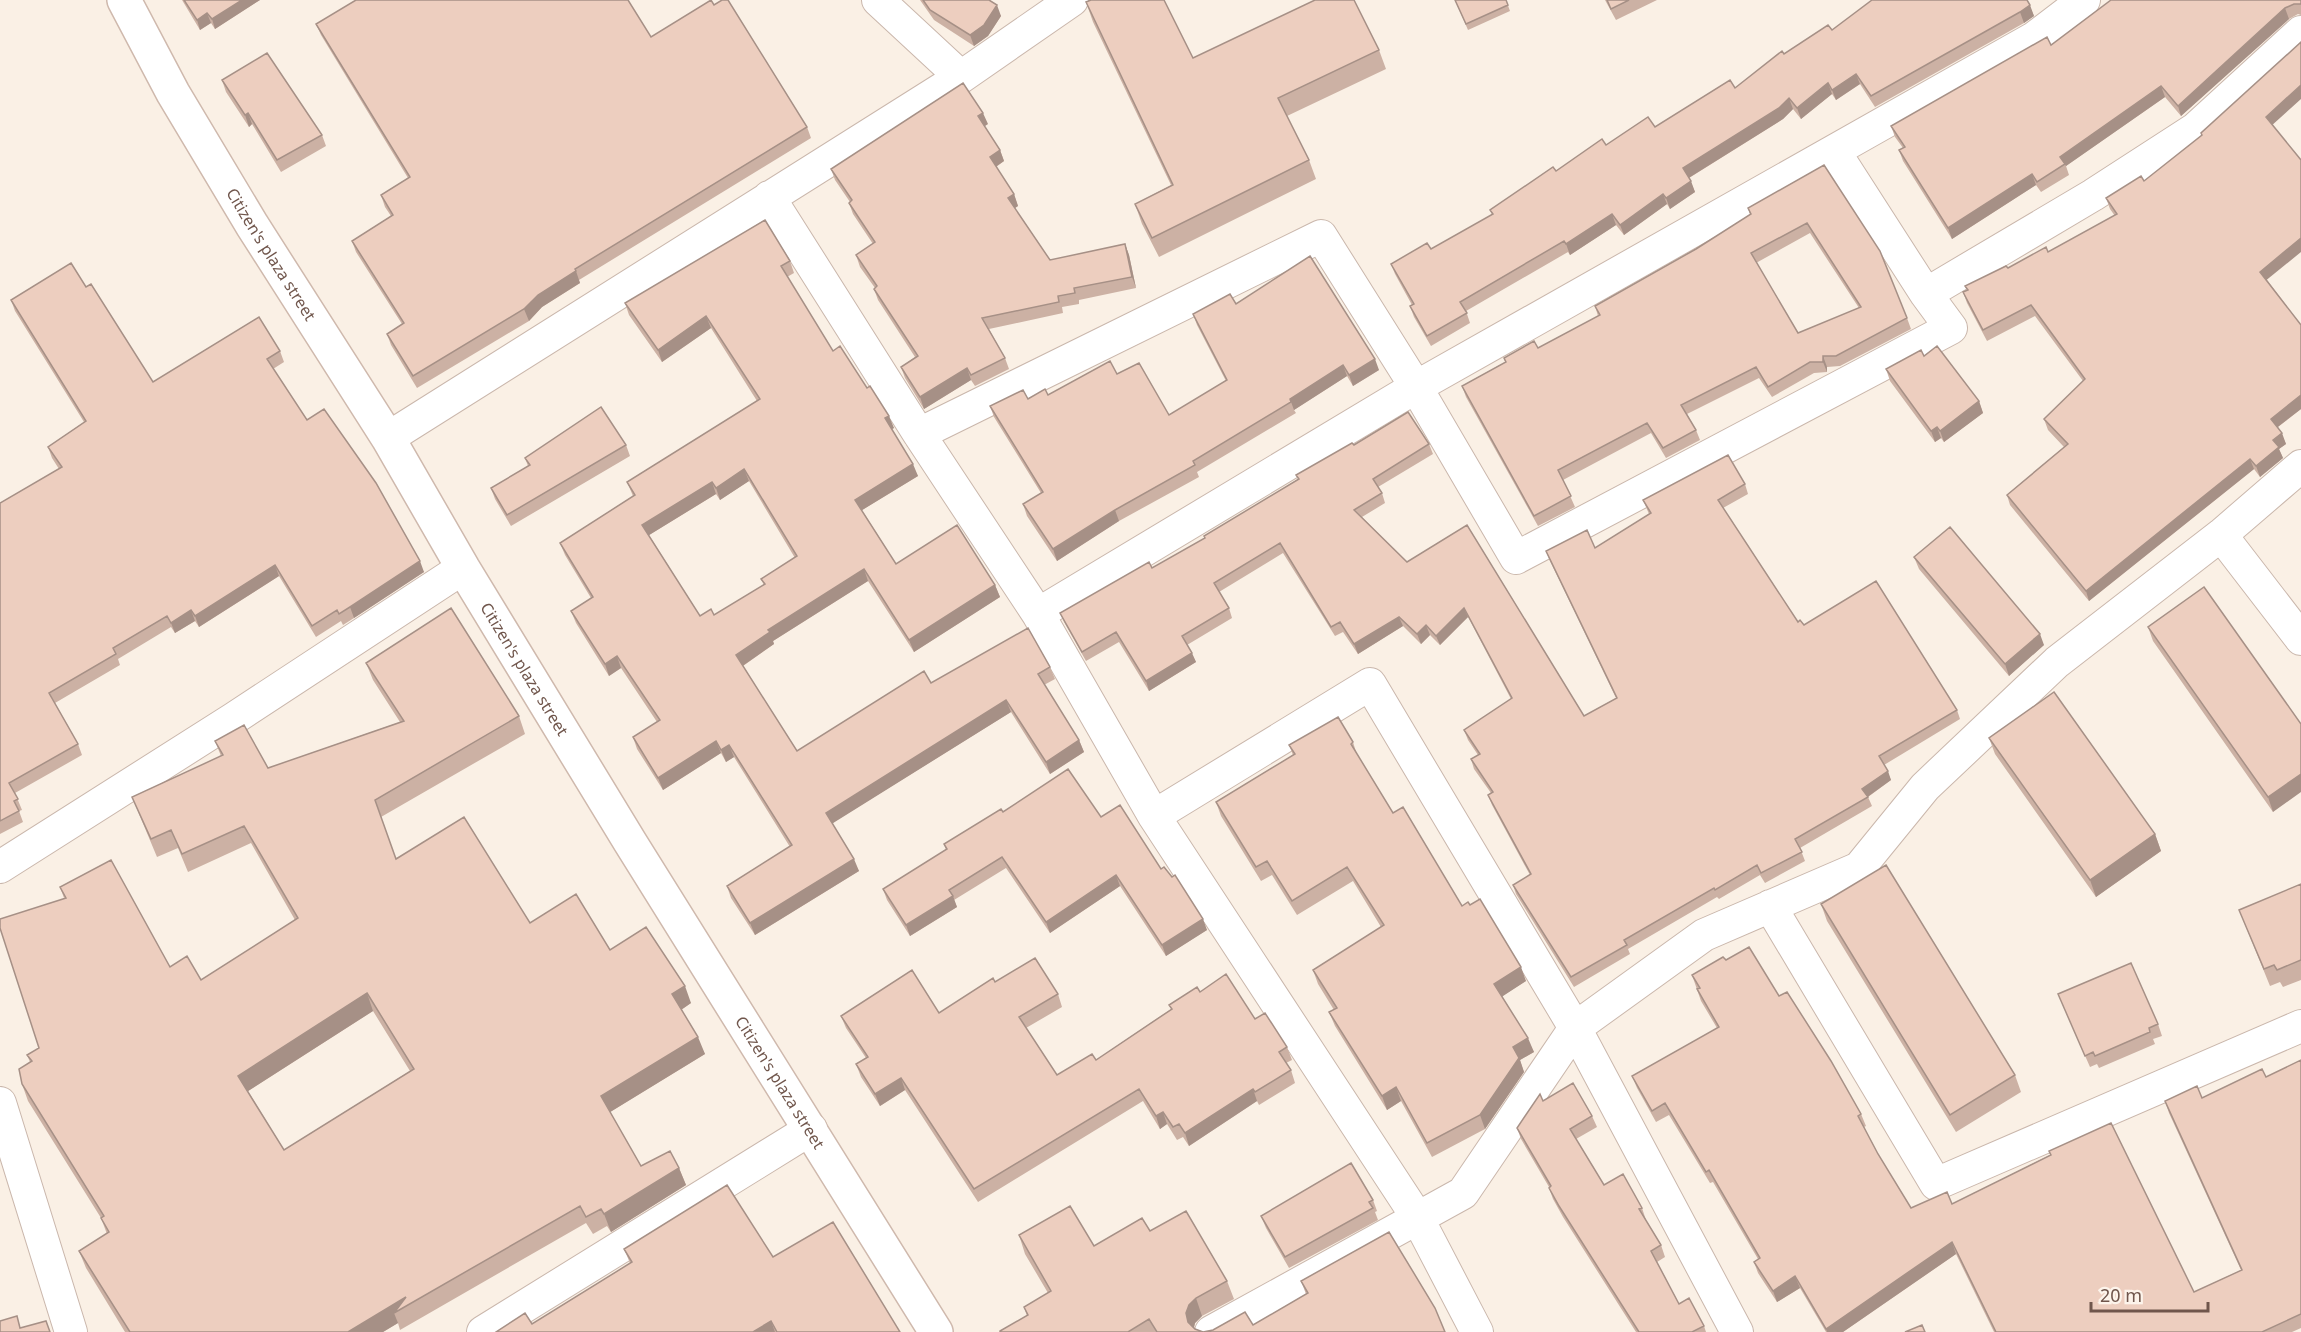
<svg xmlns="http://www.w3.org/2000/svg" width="2301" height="1332" font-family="'Noto Sans',sans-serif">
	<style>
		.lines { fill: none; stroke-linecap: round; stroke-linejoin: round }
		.street-casing { stroke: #cab7ac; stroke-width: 34 }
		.secondary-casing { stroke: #cfb9ad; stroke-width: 36 }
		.street { stroke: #fff; stroke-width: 32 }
		.secondary { stroke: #fff; stroke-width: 33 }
		.wall { fill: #ccb1a4; fill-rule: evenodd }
		.shaded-wall { fill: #a69086 }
		.building { fill: #edcebf; stroke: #a69086; stroke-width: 1.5; fill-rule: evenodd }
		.labels { text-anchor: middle; stroke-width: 5; stroke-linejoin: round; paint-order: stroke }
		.street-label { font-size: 16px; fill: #70564c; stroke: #fdf4eb }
	</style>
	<rect width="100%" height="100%" fill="#faf0e5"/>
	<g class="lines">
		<!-- street casing -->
		<g class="street-casing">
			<path id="street" d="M878 0 961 77
				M769 197 919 434 1038 614 1154 816 1417 1217 1477 1332
				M1926 294 2093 195 2195 129 2301 32
				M919 434 1321 236 1416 387 1516 558 1951 328 1926 294 1834 151
				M388 438 961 77 1072 0
				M2221 535 2301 639
				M1038 614 1416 387 2034 38 2084 0
				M1154 816 1370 684 1575 1028 1737 1332
				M0 867 233 719 463 568
				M1770 906 1936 1184 2301 1026
				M0 1103 71 1332
				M483 1332 811 1129
				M1211 1332 1463 1193 1575 1028 1704 935 1859 868 1925 787 2057 662 2221 535 2301 466"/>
		</g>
		<!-- secondary casing -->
		<g class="secondary-casing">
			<g id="secondary">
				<path id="s1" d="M124 0 173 93 252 225 388 438 463 568 630 842 936 1332"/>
			</g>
		</g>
		<!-- street -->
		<use href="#street" class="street"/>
		<!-- secondary -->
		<use href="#secondary" class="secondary"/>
	</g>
	<!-- wall -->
	<path class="wall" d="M182 0H260L215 29 211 23 200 30Z
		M920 0H989L1001 16 988 36 974 46 934 20Z
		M1455 0H1506L1510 11 1468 30Z
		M1605 0H1657L1616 20Z
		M2027 0 2034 16 2024 23 1875 107 1860 84 1836 100 1832 94 1801 119 1793 109 1783 119 1689 178 1695 192 1670 209 1667 204 1624 235 1616 225 1570 255 1568 252 1466 311 1470 323 1431 346 1414 317 1410 306 1412 305 1395 274 1391 264 1431 249 1492 215 1490 210 1556 171 1606 145 1655 127 1735 88 1784 54 1832 30Z
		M2301 0V15L2298 14 2289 19 2181 116 2165 97 2066 166 2069 175 2041 192 2036 185 1952 239 1903 161 1899 150 1903 148 1895 137 1891 126 2051 45Z
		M1086 2 1193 58 1379 50 1386 69 1287 116 1309 160 1316 179 1159 257 1142 224 1135 204 1171 185 1093 22Z
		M316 24 651 37 807 127 811 138 579 280 580 283 542 307 529 321 417 388 391 345 387 334 402 324 356 252 352 241 391 216 385 207 381 195 408 178 321 35Z
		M222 80 322 135 326 146 281 172 252 124 249 127 226 92Z
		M988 124 984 126 1000 150 1004 161 996 167 1014 194 1018 206 1015 208 1050 260 1125 244 1129 255 1136 288 1079 300V304L1062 307 1063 313 989 329 1005 358 1009 369 975 386 971 380 924 409 905 378 901 367 915 357 878 300 874 289 875 288 860 267 856 255 873 244 853 214 849 203 850 202 835 180 831 169Z
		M2273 125 2267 280 2301 325V409L2278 427 2286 444 2279 449 2283 458 2260 477 2254 469 2089 601 2010 505 2007 495 2064 447 2048 430 2044 419 2083 381 2035 316 1987 341 1967 303 1963 292 1967 291 1965 286 2048 252 2115 216 2110 209 2106 198 2144 181 2202 136 2201 133Z
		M1824 165 1907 318 1911 329 1840 366 1827 367V372L1814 373 1772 397 1759 378 1687 414 1696 430 1700 440 1666 458 1651 433 1563 480 1575 507 1538 526 1466 397 1462 386 1505 362 1504 358 1538 348 1598 316 1595 306 1696 249 1750 215 1748 208ZM1810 233 1859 308 1798 333 1756 263Z
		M790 261 794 273 787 277 833 351 894 428 892 429 918 476 862 510 896 564 995 585 1000 597 914 652 868 581 773 641 774 644 743 666 797 751 931 683 1050 667 1055 679 1044 685 1079 740 1084 752 1050 774 1011 712 832 823 859 871 755 935 731 898 727 886 790 847 734 757 726 762 721 753 663 790 637 749 633 737 657 722 621 668 609 676 576 623 571 611 591 598 565 555 560 543 633 496 627 482 757 401 711 328 662 362 629 315 625 303ZM749 481 795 558 761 579 764 585 714 615 700 616 649 535 716 494 720 500Z
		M86 287 153 382 280 351 284 362 273 369 307 420 424 572 354 618 343 625 341 621 316 637 279 576 199 627 195 621 175 633 171 627 118 659 120 665 55 703 78 744 82 755 15 793 22 810 19 811 23 822 0 834V503L59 469 52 458 48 447 84 422 15 311 11 300Z
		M1236 304 1379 370 1353 386 1347 376 1294 410 1296 413 1197 472 1199 477 1119 521 1057 561 1027 516 1023 504 1041 493 994 417 990 406 1028 399 1048 395 1117 374 1169 415 1226 381 1197 325 1193 314Z
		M1924 356 1979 401 1983 413 1944 442 1941 438 1935 442 1890 381 1886 369Z
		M1429 444 1433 454 1378 487 1382 493 1385 503 1362 517 1407 562 1467 525 1584 716 1616 698 1550 561 1546 551 1595 548 1649 514 1643 500 1745 484 1748 494 1723 508 1798 622 1957 710 1960 719 1884 765 1891 780 1868 797 1872 806 1800 848 1805 861 1765 883 1760 875 1719 899 1717 897 1628 949 1630 954 1574 987 1516 894 1513 885 1530 875 1492 805 1488 795 1491 793 1474 769 1471 759 1478 755 1468 740 1464 730 1511 699 1468 617 1440 645 1430 635 1421 644 1403 626 1358 654 1343 632 1335 636 1283 553 1219 592 1229 608 1232 618 1187 645 1196 662 1149 691 1119 642 1086 661 1064 622 1060 613 1152 568 1205 538 1298 479 1296 475 1354 445Z
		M626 445 630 456 511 526 495 499 491 488 528 466 525 458Z
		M1914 557 2044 645 2009 676 1919 569Z
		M2148 627 2301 724 2273 812 2153 641Z
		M366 663 519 716 525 734 381 817 396 859 530 923 610 950 691 1003 681 1010 705 1054 610 1112 641 1166 679 1168 686 1185 611 1232 607 1226 593 1234 586 1223 400 1330 398 1323 383 1332H125L86 1268 79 1251 107 1234 101 1218 28 1101 22 1084 30 1062 27 1055 39 1048 64 898 60 887 170 967 201 980 295 920 251 843 188 872 178 848 157 857 139 814 132 797 221 756 215 741 268 768 400 722 373 680ZM373 1011 410 1071 284 1150 248 1091Z
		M1989 738 2155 834 2161 851 2096 897 1995 754Z
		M1353 742 1357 755 1393 813 1462 906 1526 981 1502 996 1534 1052 1520 1060 1524 1072 1485 1129 1432 1157 1401 1101 1387 1110 1335 1026 1329 1012 1334 1010 1318 984 1313 970 1381 927 1353 881 1297 915 1272 875 1261 881 1221 816 1216 802 1293 755 1289 745Z
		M1003 812 1101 817 1161 869 1207 930 1166 956 1120 886 1050 933 1006 868 954 900 957 907 910 936 887 900 883 889 946 850 944 844Z
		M2301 884V980L2283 987 2280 982 2270 986 2239 910Z
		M1821 904 2015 1075 2021 1092 1956 1132 1827 921Z
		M1726 960 1779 996 1861 1114 1866 1126 1864 1127 1878 1154 1911 1208 1952 1204 2050 1155 2049 1151 2194 1292 2241 1270 2169 1113 2165 1101 2202 1098 2266 1077 2301 1060V1328L2292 1332H1994L1956 1254 1843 1332H1826L1800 1288 1777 1302 1758 1273 1754 1262 1758 1259 1713 1182 1710 1183 1669 1115 1656 1122 1637 1088 1632 1076 1717 1028 1701 1001 1692 975Z
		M995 982 1058 994 1062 1007 1026 1028 1057 1075 1096 1060 1171 1009 1169 1005 1200 992 1255 1019 1287 1047 1292 1060 1286 1063 1291 1070 1295 1083 1259 1105 1257 1101 1189 1146 1183 1137 1177 1140 1167 1124 1160 1129 1143 1101 978 1202 905 1090 880 1106 861 1077 856 1064 866 1058 846 1028 841 1016 939 1013Z
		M2058 994 2158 1024 2162 1036 2153 1039 2155 1044 2099 1068 2097 1064 2090 1067Z
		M1543 1101 1592 1116 1597 1127 1576 1139 1604 1185 1642 1208 1646 1220 1661 1245 1665 1257 1657 1262 1679 1304 1704 1326 1706 1332H1636L1563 1217 1553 1199 1549 1188V1187L1521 1139 1517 1128Z
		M1373 1200 1377 1211 1375 1212 1378 1220 1289 1268 1266 1228 1261 1216Z
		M1150 1231 1227 1281 1234 1299 1202 1316 1195 1323 1194 1328 1203 1332 1253 1325 1306 1294 1301 1281 1445 1332H1000L1027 1316 1024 1307 1048 1293 1025 1254 1019 1235 1094 1246Z
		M624 1249 773 1257 900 1332H496L532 1324 630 1263Z"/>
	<!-- shaded-wall -->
	<path class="shaded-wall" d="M242 0H260L215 29 212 19Z
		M997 5 1001 16 988 36 974 46 970 35Z
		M2030 5 2034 16 2024 23 2020 12Z
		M2285 8 2289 19 2181 116 2178 106Z
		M207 13 211 23 200 30 197 20Z
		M1856 74 1860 84 1836 100 1832 90Z
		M1828 83 1832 94 1801 119 1797 108Z
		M2301 85V99L2270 127 2266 117Z
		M2161 86 2165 97 2066 166 2060 157Z
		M1789 98 1793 109 1783 119 1687 179 1683 168Z
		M248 113 252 124 249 127 245 115Z
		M983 113 988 124 982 128 978 116Z
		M1000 150 1004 161 994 168 990 157Z
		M2032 174 2036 185 1952 239 1948 228Z
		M1691 181 1695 192 1670 209 1666 198Z
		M1014 194 1018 206 1012 210 1008 198Z
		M1663 194 1667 204 1624 235 1620 225Z
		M1612 214 1616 225 1570 255 1566 244Z
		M2301 238V252L2264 282 2260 272Z
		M1125 244 1129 255 1136 288 1132 277Z
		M576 271 580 283 542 307 529 321 524 309 538 295Z
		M706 316 711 328 662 362 658 350Z
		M1823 356 1827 367V372L1823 362Z
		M1375 359 1379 370 1353 386 1349 375Z
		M1343 365 1347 376 1294 410 1290 399Z
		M967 368 971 380 924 409 920 397Z
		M2301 395V409L2275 429 2271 419Z
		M1979 401 1983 413 1944 442 1940 431Z
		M889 416 894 428 890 430 885 418Z
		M1937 427 1941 438 1935 442 1931 431Z
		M2282 433 2286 444 2279 449 2283 458 2260 477 2256 466 2273 440Z
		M2250 459 2254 469 2089 601 2086 591Z
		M913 464 918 476 859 512 855 500Z
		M744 469 749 481 720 500 716 488Z
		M712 482 716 494 646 537 642 525Z
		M1115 510 1119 521 1057 561 1053 549Z
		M420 561 424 572 354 618 350 607Z
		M275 565 279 576 199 627 195 616Z
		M864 569 868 581 773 641 774 644 741 667 736 655 768 630Z
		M995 585 1000 597 914 652 909 640Z
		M1464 608 1468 617 1440 645 1436 636Z
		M191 610 195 621 175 633 171 623Z
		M1399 617 1403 626 1358 654 1354 644Z
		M1426 625 1430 635 1421 644 1417 634Z
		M2040 634 2044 645 2009 676 2005 664Z
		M1192 653 1196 662 1149 691 1146 681Z
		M617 656 621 668 609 676 605 664Z
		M1006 700 1011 712 830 825 826 813Z
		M1079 740 1084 752 1050 774 1046 762Z
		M716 741 721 753 663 790 658 778Z
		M729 745 734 757 726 762 721 750Z
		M1888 771 1891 780 1866 798 1862 789Z
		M2301 774V792L2273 812 2268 797Z
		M2155 834 2161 851 2096 897 2090 880Z
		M854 859 859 871 755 935 750 923Z
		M1116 875 1120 886 1050 933 1046 922Z
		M953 896 957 907 910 936 906 925Z
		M1203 919 1207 930 1166 956 1162 945Z
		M1521 967 1526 981 1500 998 1494 984Z
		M685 986 691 1003 678 1012 672 994Z
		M367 993 373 1011 245 1093 238 1076Z
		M698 1037 705 1054 607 1114 601 1096Z
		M1528 1038 1534 1052 1520 1060 1524 1072 1485 1129 1480 1115 1513 1047Z
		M901 1078 905 1090 880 1106 875 1094Z
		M1396 1087 1401 1101 1387 1110 1382 1096Z
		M1253 1089 1257 1101 1189 1146 1185 1133Z
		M1163 1112 1167 1124 1160 1129 1156 1116Z
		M679 1168 686 1185 611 1232 604 1214Z
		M1952 1242 1956 1254 1843 1332H1827L1826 1329Z
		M1795 1276 1800 1288 1777 1302 1773 1291Z
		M406 1297 394 1313 398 1323 383 1332H348Z
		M1196 1298 1202 1316 1195 1323 1193 1331 1188 1322 1186 1313 1189 1305Z
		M771 1321 775 1332H753Z"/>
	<!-- building -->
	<path class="building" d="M184 0H242L212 19 207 13 197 20Z
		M356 0H628L651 37 711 0 714 5 722 0H728L807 127 575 269 576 271 538 295 524 309 413 376 387 334 404 323 352 241 393 215 381 195 410 177 316 24Z
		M923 0H989L997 5 984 25 970 35 930 10Z
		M1091 0H1164L1193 58 1315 0H1354L1379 50 1278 98 1309 160 1152 238 1135 204 1173 185 1086 2Z
		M1455 0H1506L1508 5 1466 24Z
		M1607 0H1629L1611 9Z
		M1872 0H2027L2030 5 2020 12 1871 96 1856 74 1832 90 1828 83 1797 108 1789 98 1779 108 1683 168 1691 181 1666 198 1663 194 1620 225 1612 214 1566 244 1564 241 1460 302 1467 313 1427 336 1410 306 1414 304 1391 264 1427 243 1431 249 1493 214 1490 210 1553 167 1556 171 1602 139 1606 145 1648 117 1655 127 1730 80 1735 88 1782 51 1784 54 1828 25 1832 30Z
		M2111 0H2301V4H2294L2285 8 2178 106 2161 86 2060 157 2065 164 2037 182 2032 174 1948 228 1899 150 1905 147 1891 126 2047 37 2051 45Z
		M2301 42V85L2266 117 2301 160V238L2260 272 2301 325V395L2271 419 2282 433 2273 440 2279 447 2256 466 2250 459 2086 591 2007 495 2068 444 2044 419 2085 379 2031 305 1983 330 1963 292 1968 290 1965 286 2006 266 2008 268 2046 247 2048 252 2117 214 2106 198 2141 176 2144 181 2202 135 2201 133Z
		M267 53 322 135 277 160 248 113 245 115 222 80Z
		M963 83 983 113 978 116 1000 150 990 157 1014 194 1008 198 1050 260 1125 244 1132 277 1074 288 1075 293 1058 296 1059 302 982 318 1005 358 971 375 967 368 920 397 901 367 918 356 874 289 877 286 856 255 875 242 849 203 852 200 831 169Z
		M1824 165 1880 251 1907 318 1836 356H1823V362H1810L1768 387 1756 367 1681 405 1696 430 1663 448 1647 423 1558 470 1571 496 1534 516 1462 386 1506 362 1504 358 1534 341 1538 348 1600 315 1595 306 1696 249 1751 214 1748 208ZM1807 223 1861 307 1798 333 1751 253Z
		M765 220 790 261 781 266 833 351 840 346 867 388 870 386 889 416 885 418 913 464 855 500 896 564 957 525 995 585 909 640 864 569 768 630 770 632 736 655 797 751 924 671 931 683 1028 628 1050 667 1038 674 1079 740 1046 762 1006 700 826 813 854 859 750 923 727 886 792 845 729 745 721 750 716 741 658 778 633 737 660 720 617 656 605 664 571 611 593 597 560 543 635 495 627 482 760 399 706 316 658 350 625 303ZM744 469 797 556 761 579 765 584 714 615 711 609 700 616 642 525 712 482 716 488Z
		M1310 256 1375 359 1349 375 1343 365 1290 399 1291 402 1193 461 1195 465 1115 510 1053 549 1023 504 1043 492 990 406 1023 390 1028 399 1045 389 1048 395 1110 361 1117 374 1139 363 1169 415 1227 380 1193 314 1230 294 1236 304Z
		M71 263 86 287 91 284 153 382 259 317 280 351 267 359 307 420 324 409 376 483 420 561 350 607 339 614 337 610 312 626 275 565 195 616 191 610 171 623 167 616 113 648 116 654 49 693 78 744 9 783 18 799 14 801 19 811 0 821V503L62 467 48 447 86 421 11 300Z
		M1937 346 1979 401 1940 431 1937 427 1931 431 1886 369 1921 350 1924 356Z
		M601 407 626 445 507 515 491 488 530 465 525 458Z
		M1408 412 1429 444 1373 479 1382 493 1354 510 1407 562 1467 525 1584 716 1617 698 1546 551 1587 530 1595 548 1651 513 1643 500 1728 455 1745 484 1718 500 1798 622 1800 620 1804 625 1876 581 1957 710 1879 756 1888 771 1862 789 1868 797 1795 839 1802 852 1761 873 1757 865 1715 890 1714 888 1624 940 1627 945 1571 977 1513 885 1531 874 1488 795 1493 792 1471 759 1480 754 1464 730 1512 698 1464 608 1436 636 1426 625 1417 634 1399 617 1354 644 1340 622 1331 627 1280 543 1214 583 1229 608 1182 636 1192 653 1146 681 1116 632 1082 652 1060 613 1149 562 1152 568 1205 538 1204 536 1299 479 1296 475 1352 443 1354 445Z
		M1950 527 2040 634 2005 664 1914 557Z
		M2204 587 2301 724V774L2268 797 2148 627Z
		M451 608 519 716 375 800 396 859 464 817 530 923 576 894 610 950 646 927 685 986 672 994 698 1037 601 1096 641 1166 670 1151 679 1168 604 1214 601 1209 586 1217 580 1206 394 1313 406 1297 348 1332H130L79 1251 109 1232 101 1218 104 1216 22 1084 19 1069 32 1061 27 1055 39 1048 0 928V919L66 898 60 887 111 860 170 967 187 956 201 980 298 918 244 826 182 854 171 830 151 839 132 797 223 755 215 741 244 725 268 768 404 721 366 663ZM367 993 414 1069 284 1150 238 1076Z
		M2054 692 2155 834 2090 880 1989 738Z
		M1338 717 1353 742 1351 744 1393 813 1403 807 1462 906 1468 902 1470 905 1480 899 1521 967 1494 984 1528 1038 1513 1047 1519 1058 1480 1115 1427 1143 1396 1087 1382 1096 1329 1012 1337 1008 1313 970 1384 925 1347 867 1292 901 1267 861 1256 867 1216 802 1295 754 1289 745Z
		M1068 769 1101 817 1120 805 1161 869 1164 867 1172 877 1175 875 1203 919 1162 945 1116 875 1046 922 1002 857 949 890 953 896 906 925 883 889 947 849 944 844 1001 809 1003 812Z
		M1886 865 2015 1075 1950 1115 1821 904Z
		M2301 884V960L2277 970 2274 965 2264 969 2239 910Z
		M1749 947 1779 996 1787 992 1831 1061 1861 1114 1858 1116 1878 1154 1911 1208 1947 1192 1952 1204 2051 1155 2049 1151 2111 1123 2194 1292 2242 1270 2165 1101 2197 1086 2202 1098 2262 1069 2266 1077 2301 1060V1314L2262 1332H1996L1952 1242 1826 1329 1795 1276 1773 1291 1754 1262 1760 1258 1709 1170 1706 1172 1665 1103 1652 1111 1632 1076 1719 1027 1697 989 1700 988 1692 975 1723 957 1726 960Z
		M1035 958 1058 994 1019 1017 1057 1075 1092 1054 1096 1060 1172 1009 1169 1005 1197 987 1200 992 1226 974 1255 1019 1265 1013 1287 1047 1279 1052 1291 1070 1255 1092 1253 1089 1185 1133 1179 1124 1173 1127 1163 1112 1156 1116 1139 1089 974 1189 901 1078 875 1094 856 1064 868 1057 841 1016 912 970 939 1013 993 978 995 982Z
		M2131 963 2158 1024 2149 1028 2150 1032 2095 1056 2093 1052 2085 1056 2058 994Z
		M1573 1083 1592 1116 1570 1129 1604 1185 1623 1174 1642 1208 1639 1209 1661 1245 1651 1251 1679 1304 1689 1298 1704 1326 1692 1332H1639L1559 1206 1549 1188 1551 1186 1517 1128 1540 1094 1543 1101Z
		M1351 1163 1373 1200 1369 1202 1373 1208 1285 1257 1261 1216Z
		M727 1185 773 1257 833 1222 900 1332H777L771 1321 753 1332H496L525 1313 532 1324 632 1262 624 1249Z
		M1070 1206 1094 1246 1142 1218 1150 1231 1186 1211 1227 1281 1196 1298 1189 1305 1186 1313 1188 1322 1195 1329 1203 1332 1213 1330 1245 1312 1253 1325 1308 1293 1301 1281 1389 1232 1435 1308 1445 1332H1157L1149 1319 1128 1332H1000V1331L1028 1315 1024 1307 1051 1291 1019 1235Z
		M17 1316 20 1328 46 1321 50 1332H0V1321Z
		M1922 1325 1925 1332H1905Z"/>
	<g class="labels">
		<!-- street labels -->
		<g class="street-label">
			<text dy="6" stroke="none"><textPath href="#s1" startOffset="294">Citizen's plaza street</textPath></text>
			<text dy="6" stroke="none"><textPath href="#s1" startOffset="780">Citizen's plaza street</textPath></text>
			<text dy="6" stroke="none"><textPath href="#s1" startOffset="1266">Citizen's plaza street</textPath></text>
		</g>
	</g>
	<!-- scale -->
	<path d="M2091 1302v9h117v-9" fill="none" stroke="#70564c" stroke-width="3"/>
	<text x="2100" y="1302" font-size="18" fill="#70564c" stroke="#fdf4eb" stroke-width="4.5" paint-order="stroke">20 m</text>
</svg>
